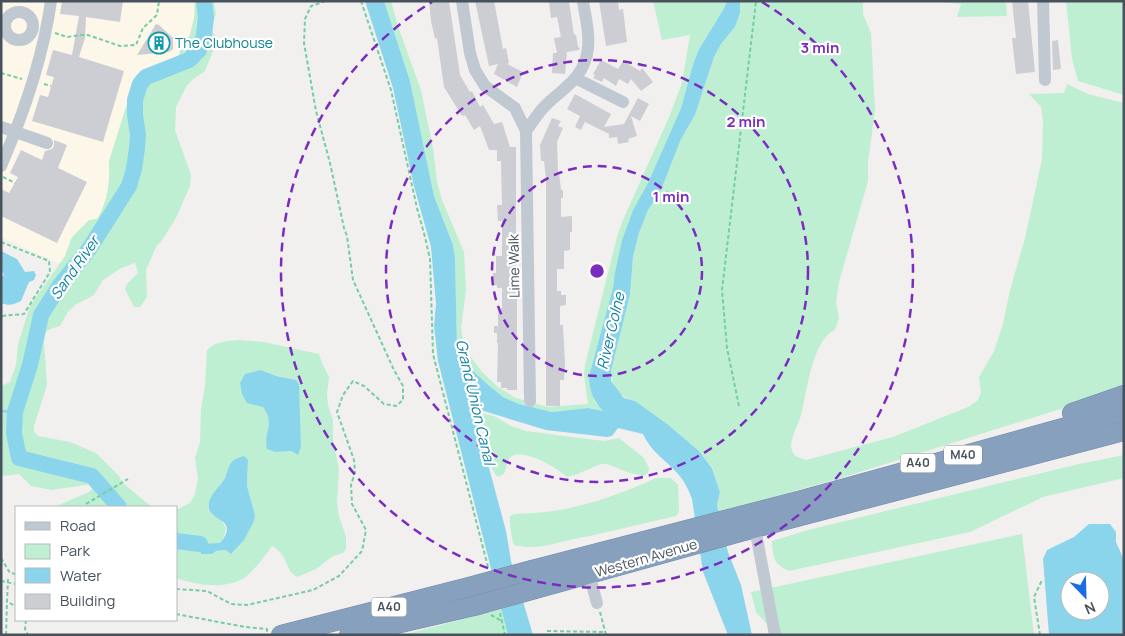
<svg xmlns="http://www.w3.org/2000/svg" width="1125" height="636" font-family="Manrope,sans-serif">
	<style>
		.commercial { fill: #fcf7e9 }
		.green { fill: #beefd2; fill-rule: evenodd }
		.water { fill: #8bd5ec; fill-rule: evenodd }
		.lines { fill: none; stroke-linecap: round; stroke-linejoin: round }
		.stream { stroke: #8bd5ec; stroke-width: 2.5 }
		.river { stroke: #8bd5ec; stroke-width: 16 }
		.building { fill: #ccced4 }
		.highway-casing { stroke: #728baa; stroke-width: 20 }
		.path { stroke: #76cda4; stroke-width: 2; stroke-dasharray: 4 2.5; stroke-linecap: butt }
		.minor { stroke: #c0c9d1; stroke-width: 12 }
		.highway { stroke: #87a0be; stroke-width: 19 }
		.highway-bridge-casing { stroke: #728baa; stroke-width: 20; stroke-linecap: butt }
		.highway-bridge { stroke: #87a0be; stroke-width: 19 }
		.ring { fill: none; stroke: #7b2cbf; stroke-width: 2.5; stroke-dasharray: 9 6 }
		.labels { text-anchor: middle; stroke-width: 4.5; stroke-linejoin: round; paint-order: stroke }
		.shield { fill: #fff; stroke: #7e868e; stroke-width: 1 }
		.shield-label { font-size: 12px; font-weight: bold; fill: #47525d }
		.culture-label { font-size: 14px; fill: #0d838f; stroke: #fff; text-anchor: start }
		.street-label { font-size: 14px; fill: #47525d; stroke: #fff }
		.water-label { font-size: 15px; font-style: italic; fill: #0c80a2; stroke: #fff }
		.centre { fill: #7b2cbf; stroke: #fff; stroke-width: 2.5 }
		.ring-label { font-size: 15px; text-anchor: middle; font-weight: bold; fill: #7b2cbf; stroke: #fff; stroke-width: 4.5; stroke-linejoin: round; paint-order: stroke }
	</style>
	<rect width="100%" height="100%" fill="#f2efef"/>
	<!-- commercial -->
	<path class="commercial" d="M1 1H195L194 18 190 35 181 45 179 55 175 59 164 61 109 161 110 176 106 200 103 210 97 219 71 239 65 256 60 264 1 237Z"/>
	<!-- green -->
	<path class="green" d="M195 1H214L216 14 209 31 217 36V41L205 71 192 80 186 87 176 107 175 130 191 175 190 186 176 218 161 242 157 245 146 270 147 297 140 307H134L125 289 127 284 138 273 135 263 121 268 103 280 94 295 75 305 68 312 60 326 50 329 46 332 44 342 47 385 34 426V431L38 436 70 442 96 453 118 475 124 484 152 507H54L89 492 93 489 92 484 52 490 31 486 19 474 3 476 1 471V386L10 382 16 365 18 344 30 306 65 256 71 239 74 235 89 220 97 219C108 202 110 181 109 161L136 75 165 61 176 59 179 55 181 45 190 35 194 18Z
		M384 1H391L399 29 421 90 433 148 437 182 442 200 464 252 466 290 461 328 464 348 483 373 498 387 516 398 548 407 588 404 584 375 585 365 617 237 623 220 670 115 682 83 690 35 662 40 653 1H727L723 10 698 51 692 68 681 108 648 183 633 210 622 240 615 272 613 288 589 376 595 402 604 411 588 408 552 412 519 404 503 397 486 383 471 369 457 346 455 258 453 245 434 196 410 81Z
		M740 1H863V14L871 33 875 110 868 163V181L839 282 836 302 839 318 835 330C812 340 807 392 801 415 798 425 792 435 791 445 791 449 793 453 795 456L806 460 893 437 968 407 977 401 981 393 979 377 994 351 1003 324 1010 290 1025 238 1042 159 1043 122 1041 107 1029 94 1064 93 1067 84 1088 94 1124 103V389L844 477 719 512 717 505 720 492 712 467 699 451 635 401C620 397 611 387 611 371L630 295 633 257 639 233 648 210 661 190 681 139 695 115 714 57 721 44 735 27 740 13Z
		M933 1H1006L1007 16 957 17 961 4Z
		M1066 1H1124V95L1078 81 1072 59Z
		M239 340 264 342 319 354 322 363 329 377 327 394 328 405 333 420V441L339 469 337 504 339 516 346 537V549L343 553 333 556 316 569 297 577C285 571 289 555 272 546 264 557 255 570 244 578 225 590 196 585 176 578V510L190 503 195 494 198 478 195 458 200 442 201 409 205 386 207 350C216 341 228 341 239 340ZM261 370 276 376 296 380C301 402 299 424 301 447L291 451 276 452 266 443 270 428 269 416 263 407ZM248 460 247 486 255 515 231 553 226 550 216 551 223 538 226 529 222 520C218 518 211 516 209 511 205 501 220 486 224 479 227 474 229 468 231 463Z
		M479 413 494 416 511 426 526 431 604 441 619 438 644 458 649 468 648 473 643 476 627 472 607 464H601L575 475 567 477C557 468 526 449 512 456 507 459 506 469 504 474L498 477C487 467 492 451 487 438 485 430 479 423 475 416Z
		M1124 455V478L1043 497 970 532 789 571C773 564 773 557 772 541L808 530 1079 464Z
		M656 478H671L678 485 679 512 676 516 590 536C564 539 540 552 514 545 512 541 509 520 510 516L514 514C527 513 540 513 553 511 588 506 623 493 656 478Z
		M1022 534 1034 635H777L756 612 751 592Z
		M512 606 519 635H403Z"/>
	<!-- water -->
	<path class="water" d="M365 1H384L410 81 434 196 453 245 455 258 457 346 471 369 486 383 503 397 519 404 552 412 588 408 603 411C593 400 589 390 589 376L613 288 615 272 622 240 633 210 648 183 681 108 692 68 698 51 723 10 727 1H740V13L735 27 721 44 714 57 695 115 681 139 661 190 648 210 639 233 633 257 630 295 611 371V381L624 398 635 401 667 424 699 451 712 468 720 492 717 505 728 552 741 585 752 635H728L703 572 692 499C689 491 685 482 679 475 666 460 651 452 643 434L618 428 612 436 607 437 546 430 474 408 471 411 480 434 506 531 511 561 533 635H508L438 361 434 326 436 304 431 247 414 186 393 88Z
		M1 251 17 259 25 272 34 271 36 275 34 280 29 282 21 301C13 305 9 306 1 303V277L4 275 1 268Z
		M261 370 276 376 296 380 299 384 301 447 298 455 291 451 276 452 267 449C263 431 276 425 263 407L247 403 242 394 240 383 245 374Z
		M244 456 248 460 247 486 255 515 254 521 244 540 231 554 226 550 216 551 212 554H201L200 544 220 543C240 519 211 521 209 509 206 497 220 487 225 478 227 474 228 467 231 463 234 459 240 457 244 456Z
		M1089 524H1110L1116 532V542L1124 560V635H1049L1043 559 1047 550 1074 537ZM1070 581H1100V611H1070Z"/>
	<g class="lines">
		<!-- stream -->
		<path class="stream" d="M1 411 15 412"/>
		<!-- river -->
		<path class="river" d="M119 507 92 476 19 458 14 433 15 412 30 365 41 315 60 285 89 249 129 186 134 169 137 148 138 135 135 115V100L140 84 146 77 189 60 199 50 204 35 206 17 204 1
			M176 541 200 544"/>
	</g>
	<!-- building -->
	<path class="building" d="M62 1H123L120 22 86 17 85 38 79 57 124 71 103 142 32 121 40 95 48 97 54 77 46 75 53 50 72 55 79 16 60 14Z
		M429 1H449L460 75 470 92 472 91 480 107 483 105 494 124 502 122 510 147H516V270H513L514 291H517V390H507V388H501V382H497L498 343H497V333H494V326H498V311H501V308H502V288H497V285H494L493 273H496V256H502V221H498L497 205H502L501 161H497V150H489L480 126 474 130 465 115 462 116 444 87 437 38 435 39 431 21Z
		M475 1H494L503 49 506 48 509 63 507 64 523 72 517 87 494 74 498 64 489 66Z
		M555 1H569L574 35 576 34 578 47 580 48 579 50 567 52 565 74 552 73 553 53H557L554 38 561 37 557 17 551 18 549 2Z
		M599 1H618L619 10 623 9 627 42 606 46Z
		M1012 1H1028L1035 72 1016 74 1012 38H1016Z
		M156 24 159 25 173 38V49L169 52 137 55Z
		M1058 40 1061 69 1053 70 1052 41Z
		M601 60 618 69 623 61 640 71 642 68 653 82 641 91 631 79 628 84 619 79 616 86 604 78 602 82 593 78 595 75 593 74Z
		M575 94 611 114 604 127 624 124 638 98 649 104 640 121 631 116 637 136 628 139 629 142 618 144 617 137 609 138V134L585 122 581 130 575 127 580 116 567 109Z
		M552 118 561 121 558 126 563 128 557 142 558 172H559L561 190H563V198H561V217L572 216V232H570V250L564 251V269H557V291H561V295H566V305L560 306V325H563L565 364 564 380H560V406H546V179L544 161H541L540 145Z
		M54 140 67 145 58 168 87 182 57 243 1 216V189L9 193 18 177 10 173 21 150 42 160 45 151 52 149 54 146Z"/>
	<g class="lines">
		<!-- highway casing -->
		<g class="highway-casing">
			<path id="highway" d="M1072 413 1124 395
				M532 570 802 500 1124 411
				M535 589 740 532 1124 431
				M281 635 469 587
				M349 635 474 606"/>
		</g>
		<!-- path -->
		<path class="path" d="M361 1 391 90 417 208 425 237 430 259 433 354 488 567
			M55 33 67 37 81 35H88L120 46 136 45 143 28 157 15 159 1
			M1 73 22 79
			M44 84 51 86
			M3 177 15 183
			M1 242 49 261 50 272 24 314 1 316
			M739 406 727 348 722 290 756 1
			M86 504 128 479
			M1 558 10 573 16 574
			M8 579 7 602 16 606
			M1 581 16 584
			M176 589 207 591 231 604 247 605 313 590 339 576 362 551 366 530 352 504 351 485 355 472 354 460 337 412 343 395 353 381 364 386 384 404 396 406 403 400V386L394 370 353 280 347 236 344 228 330 163 316 111 304 43 305 19 311 6 326 1
			M600 612 606 635
			M500 613 505 635
			M176 614 245 627 267 629V632
			M491 615 502 621
			M26 620 25 629 28 635
			M547 631 605 632
			M6 635 7 602
			M1040 635 1034 597 1042 580"/>
		<!-- minor -->
		<path class="minor" d="M462 1 470 53 475 70 485 86 515 108 526 131 530 401
			M1043 1 1045 80
			M5 26a14 14 0 1 1 28 0a14 14 0 1 1-28 0Z
			M575 78 623 102
			M1 127 47 143
			M526 131C532 123 538 113 545 106 563 88 585 78 588 48 590 32 585 16 583 1
			M1 166C24 113 43 58 51 1
			M755 528 775 635
			M589 574 597 603"/>
		<!-- highway -->
		<use href="#highway" class="highway"/>
		<!-- highway-bridge casing -->
		<g class="highway-bridge-casing">
			<path id="highway-bridge" d="M469 587 532 570
				M474 606 535 589"/>
		</g>
		<!-- highway-bridge -->
		<use href="#highway-bridge" class="highway-bridge"/>
	</g>
	<!-- distance rings -->
	<g class="ring">
		<circle cx="597" cy="271" r="105"/>
		<circle cx="597" cy="271" r="211"/>
		<path d="M762 2A316 316 0 1 1 432 2"/>
	</g>
	<!-- icons -->
	<defs>
		<g id="building-ring" transform="scale(1.125)"><circle r="9.5" fill="#fff" stroke="#0f9aa8" stroke-width="1.5"/><path d="M-4-6H4V6H1V3H-1V6H-4ZM-2.5-4.3h1.7v1.8h-1.7ZM.8-4.3h1.7v1.8H.8ZM-2.5-1h1.7V.8h-1.7ZM.8-1h1.7V.8H.8Z" fill="#0f9aa8"/></g>
	</defs>
	<g fill-rule="evenodd">
		<use href="#building-ring" x="159" y="43"/>
	</g>
	<g class="labels">
		<!-- shield labels -->
		<g class="shield">
			<rect x="944" y="445.5" width="38" height="19" rx="4"/>
			<rect x="900.5" y="453.5" width="35" height="19" rx="4"/>
			<rect x="371.5" y="597.5" width="35" height="19" rx="4"/>
		</g>
		<g class="shield-label">
			<text x="963" y="459">M40</text>
			<text x="918" y="467">A40</text>
			<text x="389" y="611">A40</text>
		</g>
		<!-- culture labels -->
		<g class="culture-label">
			<text x="175" y="48">The Clubhouse</text>
		</g>
		<!-- street labels -->
		<g class="street-label">
			<text transform="translate(514 266) rotate(-91)" y="5">Lime Walk</text>
			<text transform="translate(646 558) rotate(-16)" y="5">Western Avenue</text>
		</g>
		<!-- water labels -->
		<g class="water-label">
			<text transform="translate(75 268) rotate(-55)" y="5">Sand River</text>
			<text transform="translate(611 331) rotate(-77)" y="5">River Colne</text>
			<text transform="translate(475 402) rotate(77)" y="5">Grand Union Canal</text>
		</g>
	</g>
	<circle cx="597" cy="271" r="8" class="centre"/>
	<g class="ring-label">
		<text x="820" y="53">3 min</text>
		<text x="746" y="127">2 min</text>
		<text x="671" y="202">1 min</text>
	</g>
	<!-- border -->
	<rect width="1125" height="636" fill="none" stroke="#47525d" stroke-width="5"/>
	<!-- legend -->
	<rect x="15" y="506" width="162" height="115" fill="#ffffff" stroke="#b5babe"/>
	<rect x="25" y="522" width="25" height="8" fill="#c0c9d1" stroke="#b5babe"/>
	<text x="60" y="531" font-size="15" fill="#47525d">Road</text>
	<rect x="25" y="544" width="25" height="15" fill="#beefd2" stroke="#b5babe"/>
	<text x="60" y="556" font-size="15" fill="#47525d">Park</text>
	<rect x="25" y="568" width="25" height="15" fill="#8bd5ec" stroke="#b5babe"/>
	<text x="60" y="581" font-size="15" fill="#47525d">Water</text>
	<rect x="25" y="594" width="25" height="15" fill="#ccced4" stroke="#b5babe"/>
	<text x="60" y="606" font-size="15" fill="#47525d">Building</text>
	<!-- north arrow -->
	<g transform="translate(1085 596) rotate(157)"><circle r="24" fill="#ffffff" stroke="#b5babe"/>
	<path d="M0-4L9 19L0 12L-9 19Z" fill="#196ce2"/>
	<text y="-8" font-size="14" font-weight="bold" text-anchor="middle" fill="#47525d">N</text>
	</g>
</svg>
